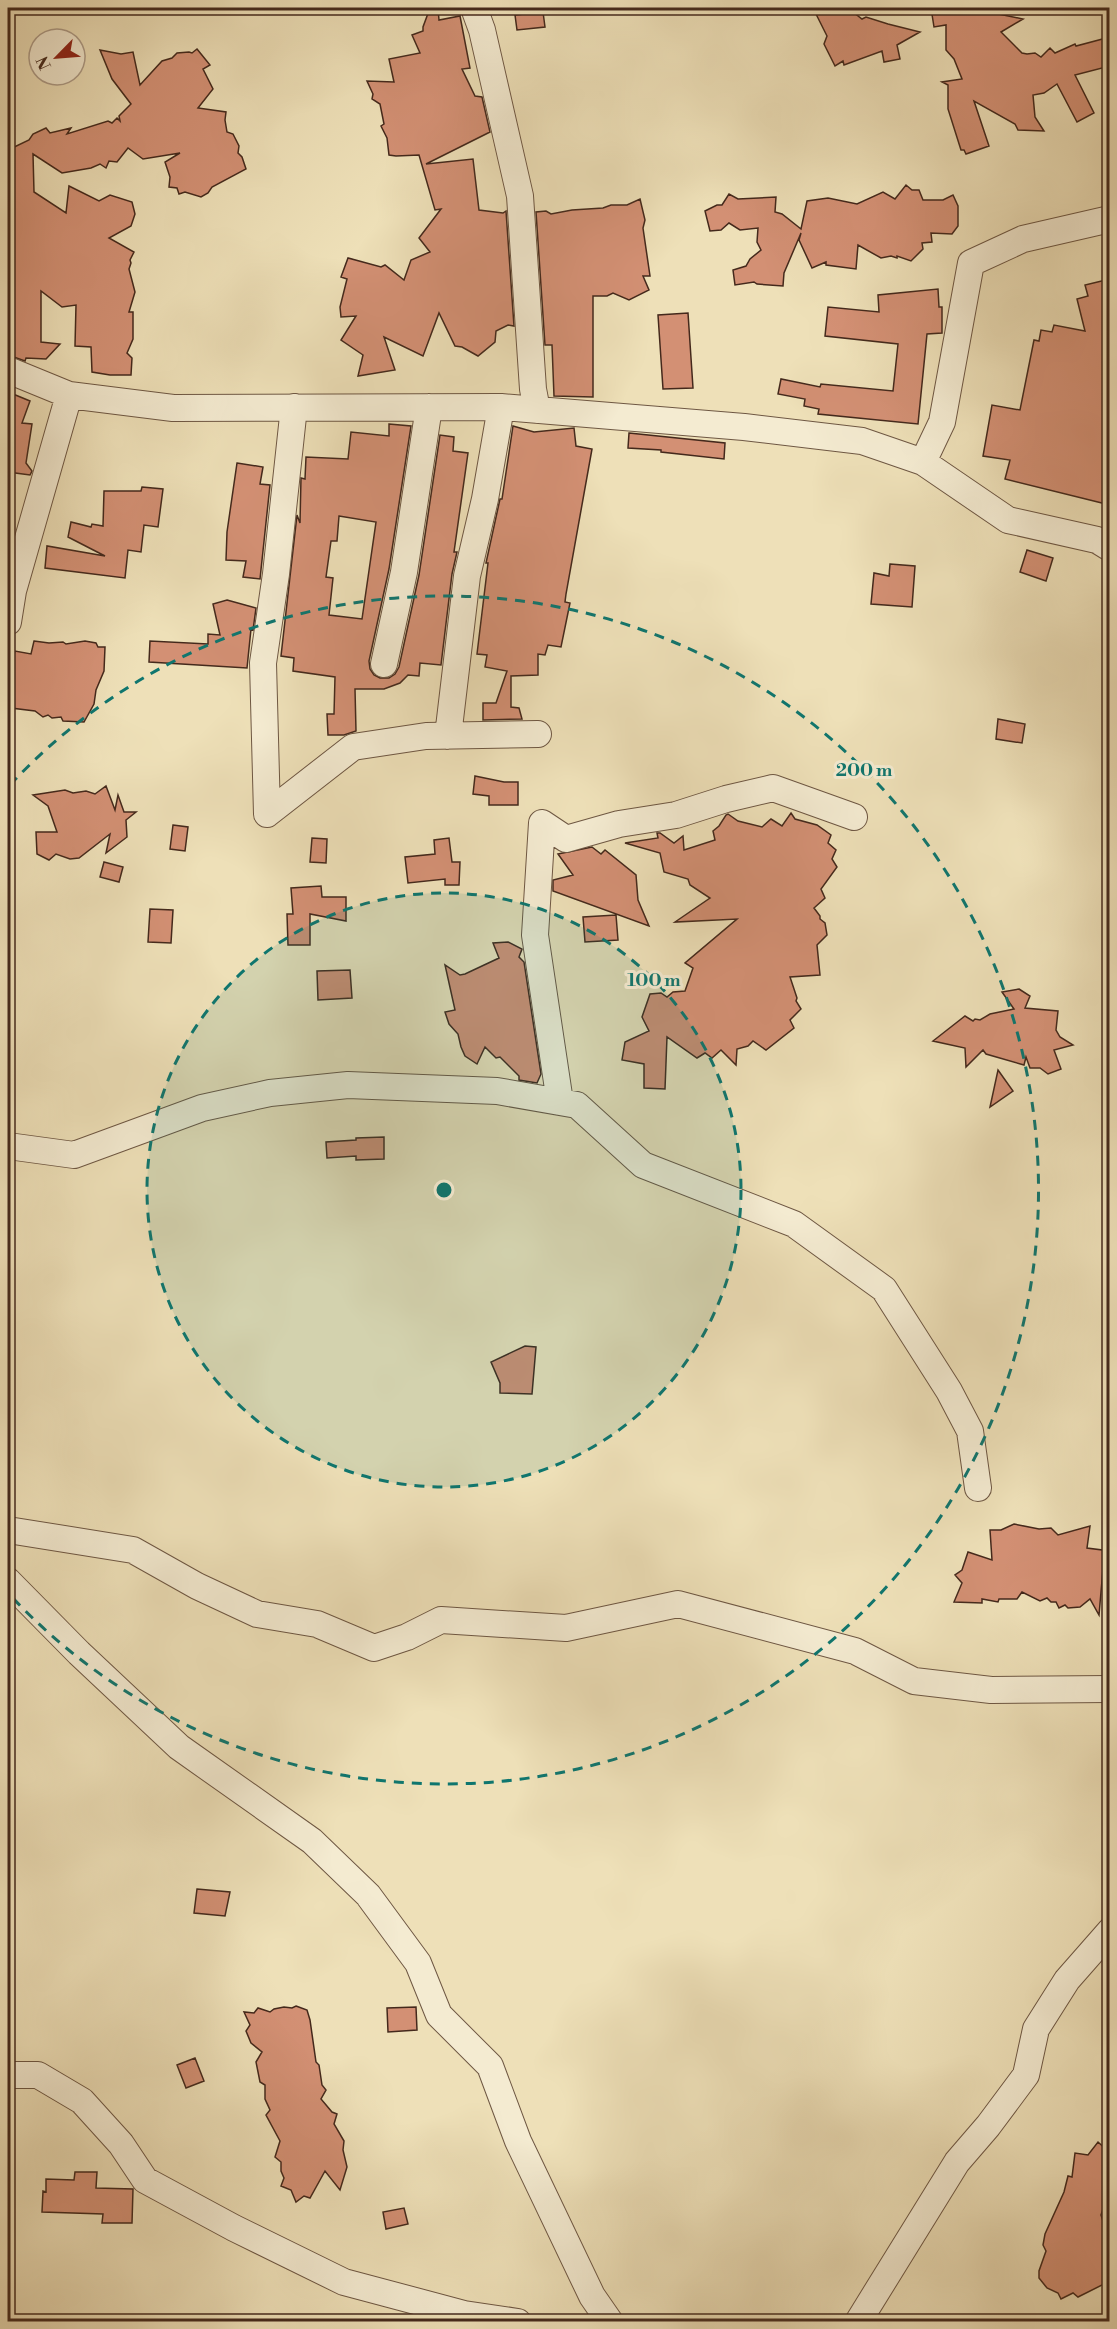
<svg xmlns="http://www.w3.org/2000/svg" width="1117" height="2329" font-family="'Libre Bodoni',serif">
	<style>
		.building { fill: #d39074; stroke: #44291c; stroke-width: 1.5; fill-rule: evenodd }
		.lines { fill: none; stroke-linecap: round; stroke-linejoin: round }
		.minor-casing { stroke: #6e5743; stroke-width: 28 }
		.minor { stroke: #f4ebd1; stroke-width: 26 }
		.ring { fill: none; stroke: #0f766e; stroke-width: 3; stroke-dasharray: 10 8 }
		.centre { fill: #0f766e; stroke: #f4ebd1; stroke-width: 3 }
		.ring-label { font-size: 18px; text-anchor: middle; font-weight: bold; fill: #0f766e; stroke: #f4ebd1; stroke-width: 6; stroke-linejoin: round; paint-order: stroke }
	</style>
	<rect width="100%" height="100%" fill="#eee0b8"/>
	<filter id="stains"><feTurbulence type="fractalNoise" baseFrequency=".00333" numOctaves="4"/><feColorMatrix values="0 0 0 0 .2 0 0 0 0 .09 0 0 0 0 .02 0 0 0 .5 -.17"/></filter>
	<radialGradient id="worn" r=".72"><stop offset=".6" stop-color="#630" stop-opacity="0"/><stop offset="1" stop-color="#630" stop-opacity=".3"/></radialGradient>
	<!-- building -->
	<path class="building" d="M430 8H438L439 20 460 16 470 68 462 69 475 96 482 97 490 132 426 164 473 159 479 210 503 213 506 211 514 326 508 325 496 331 495 342 478 356 462 347 455 346 439 313 423 356 384 337 395 370 358 376 363 355 341 340 356 316 341 317 340 307 347 279 341 277 348 258 381 267 385 265 404 280 411 260 430 252 419 238 441 209 435 210 419 155 396 156 389 155 387 138 381 126 384 124 380 104 372 99 373 94 367 81 394 82 389 59 420 53 412 35 423 31V27Z
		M813 8H848L862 19 866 17 888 24 920 32 897 45 900 59 884 62 882 51 844 65 843 61 835 66 824 44 827 36Z
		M931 8H969L1023 19 1001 32 1022 53 1027 54 1035 53 1041 57 1050 48 1055 53 1075 44 1076 46 1110 37V66L1075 75 1094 113 1077 122 1057 84 1044 93 1033 95 1035 117 1044 131 1018 130 1015 124 974 101 989 146 966 154 964 150H961L948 109V85L942 82 962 79 954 59 946 50V25L934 27Z
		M543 12 545 27 517 30 515 15Z
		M197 49 210 65 203 69 213 89 198 108 226 112 225 120 227 132 233 134 239 146 238 153 242 157 246 169 212 187 208 193 201 197 185 192 179 194 177 188 169 187 170 177 165 162 180 153 143 159 128 148 117 162 109 161 106 168 100 164 91 168 62 173 33 154 34 192 66 213 69 186 99 201 110 195 132 202 135 214 131 226 109 238 134 252 130 260 131 263 129 269 135 292 129 312H133V339L127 353 132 358 131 375H110L92 372 91 347 75 346 76 305 62 307 41 291V342L60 344 46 359 26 358 25 361 8 355V150L29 140 33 134 46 128 50 133 71 128 67 134 108 121 112 123 117 118 120 121 119 116 131 104 112 79 100 50 121 54 133 52 140 85 162 61 172 58 177 53 189 52 192 53Z
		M906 185 912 190H919L923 200H943L953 195 958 206V226L952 234 931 233 932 242 922 243 923 249 911 261 897 256V258L891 256 881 258 858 245 856 269 826 265V262L812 268 799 240 801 233 784 273 783 286 757 284 754 282 735 285 733 270 746 266 750 259 761 250 757 242 758 228 740 230 729 223 721 230 710 231 705 211 717 205H722L729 194 738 199 776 197 775 212 782 214 801 229 807 201 828 198 857 204 883 192 895 199Z
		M640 199 645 220 643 228 650 276H643L649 290 629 300 613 293 607 296H593V397L554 396 552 345H545L536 212 546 211 551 214 572 210 603 208 611 205H627Z
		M1110 279V505L1005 479 1010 460 983 456 992 405 1020 410 1034 340 1039 341 1041 330 1052 332 1054 325 1085 331 1077 299 1088 296 1085 285Z
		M938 289 939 307H942V333L927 334 918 424 818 414 819 409 804 406 805 399 778 394 781 379 820 387 821 384 893 391 898 344 825 336 828 307 879 312 878 295Z
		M688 313 693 388 663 389 658 315Z
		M13 394 30 401 22 423 32 424 26 463 32 471 30 475 8 472V408Z
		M389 424 411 426 389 569 369 661 370 669 374 675 380 678H389L395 674 399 667 419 575 440 435 454 437 453 451 468 453 454 552H457L452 574 441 665 420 663 419 676 408 675 400 683 384 689H355L356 731 344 735H328L327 714H334L335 677 293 671 294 658 281 656 297 515 300 523 301 478 305 479 306 457 348 459 351 432 389 436ZM339 516 376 522 362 619 329 615 333 578 326 577 331 541H337Z
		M513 426 534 432 574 428 576 446 592 449 566 594 565 602 570 603 561 647 548 645 545 655 538 654V675L511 676V707L519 708 522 719 483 720V703H496L507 671 485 667 487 655 477 654 488 563H486L500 499H502Z
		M629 433 725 443 724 459 661 452V450L628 448Z
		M237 463 263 467 260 484 270 485 260 579 243 577 246 561 226 560 227 532Z
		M142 487 163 489 158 527 144 525 141 552 128 550 125 578 45 568 47 546 105 556 68 537 71 522 91 527 92 524 103 526 104 491H141Z
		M1027 550 1053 558 1046 581 1020 572Z
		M890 564 915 566 912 607 871 604 874 573 889 576Z
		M227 600 256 608 253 630 251 629 247 668 149 662 150 641 208 644V634L220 635 213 604Z
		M34 641 49 643 63 642 66 644 85 641 96 643 98 647H105L104 671 96 690 94 704 84 722 63 721 61 717 52 718 48 715 43 717 35 711 11 708 13 696 8 693V688L14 685 11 666 15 651 31 654Z
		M998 719 1025 724 1022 743 996 739Z
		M475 776 504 782H518V805H489V796L473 794Z
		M106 786 115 810 118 795 124 812H136L126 820 127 837 106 853 110 834 79 858 70 859 56 854 49 860 37 854 36 832H57L48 806 33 795 65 790 73 793 86 791 95 794Z
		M791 813 795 819 817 825 831 835 828 843 836 850 832 859 837 867 821 889 825 898 814 908 820 916V919L825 923 827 935 817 945 820 975 790 977 797 998 796 1001 801 1009 790 1020 794 1028 766 1050 753 1041 748 1046 737 1049 736 1065 721 1050 712 1058 705 1053 697 1058 667 1037 665 1089 644 1088V1064L622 1060 625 1042 649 1031 642 1017 650 994 661 993 667 997 673 992 685 991 693 968 685 963 737 919 675 922 710 898 690 885 688 879 664 872 660 853 625 843 658 838 657 833H660L674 843 683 836 684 850 715 840 713 831 719 826 726 815 728 814 738 821 762 827 771 819 782 826Z
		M173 825 188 827 185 851 170 849Z
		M312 838 327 839 326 863 310 862Z
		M449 838 452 862H460L459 885H445V879L408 883 405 857 435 854 434 840Z
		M592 847 601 854 605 850 636 875 638 900 649 926 553 891V880L573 875 558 854Z
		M104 862 123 867 119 882 100 877Z
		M321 886 322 897H346V921L310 914V945H288L287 914H293L291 888Z
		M150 909 173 910 171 943 148 942Z
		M616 915 618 940 585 942 583 917Z
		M508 942 522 949 519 957 524 962 541 1074 537 1083 519 1080V1076L500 1057 496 1058 485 1047 477 1064 465 1056 461 1047 458 1034 449 1024 445 1012 455 1010 445 965 460 975 465 974 499 958 493 943Z
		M350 970 352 998 318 1000 317 971Z
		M1019 989 1030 996 1025 1008 1058 1011 1056 1030 1060 1037 1073 1045 1054 1050 1061 1069 1048 1074 1040 1068H1030L1026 1057 1024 1065 986 1054 983 1050 966 1067 965 1048 933 1041 965 1016 973 1021 975 1019 980 1020 990 1014 1014 1009 1002 992Z
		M998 1070 1013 1091 990 1107Z
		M384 1137V1159L356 1160V1156L327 1158 326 1142 356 1140V1138Z
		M525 1346 536 1347 532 1394 500 1393V1383L491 1362Z
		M1014 1524 1039 1529 1051 1528 1058 1535 1090 1526 1087 1548 1110 1551V1569H1103L1099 1615 1090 1599 1080 1607 1068 1608 1065 1605 1059 1608 1056 1602H1051L1047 1598 1040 1601 1022 1592 1017 1599H999L998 1602 982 1599V1603L954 1602 962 1583 955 1575 962 1570 968 1552 992 1560 990 1530H1001Z
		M197 1889 230 1892 225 1916 194 1913Z
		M296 2006 307 2010 310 2020 316 2062 319 2065 322 2085 326 2090 321 2099 332 2112 337 2114 334 2124 344 2141 343 2150 347 2167 340 2190 325 2171 310 2198 304 2196 296 2202 291 2190 281 2186 284 2178 281 2171V2162L275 2157 280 2141 266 2115 270 2110 265 2099V2085L260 2082 256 2062 262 2052 251 2043 246 2031 250 2025 244 2012 254 2013 258 2008 270 2012 274 2009 284 2007 292 2008Z
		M416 2007 417 2030 388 2032 387 2008Z
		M195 2058 204 2081 186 2088 177 2065Z
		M1098 2142 1110 2153V2179L1105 2193 1108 2194 1101 2215 1106 2230 1110 2231V2281L1078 2297 1073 2293 1061 2299 1058 2293 1047 2288 1039 2278V2271L1046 2251 1043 2245 1045 2234 1064 2192 1068 2176 1072 2177 1075 2153 1088 2155Z
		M75 2172H97L96 2188 133 2189 132 2223H102L103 2214 42 2212 43 2191 46 2192V2179L74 2180Z
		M404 2208 408 2224 386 2229 383 2212Z"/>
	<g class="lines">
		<!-- minor casing -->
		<g class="minor-casing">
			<path id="minor" d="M474 8 482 30 520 196 533 389 537 410
				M8 370 69 395 173 408 501 407 744 427 862 441 923 462 1008 520 1097 540 1110 548
				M923 462 942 422 971 263 1023 239 1110 219
				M8 622 13 591 69 395
				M384 664 404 572 429 407
				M448 736 467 576 485 499 501 407
				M267 814 263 663 276 574 294 407
				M267 814 353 747 426 736 538 734
				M560 1102 535 935 542 823 566 839 619 824 676 815 726 799 773 788 854 817
				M8 1146 74 1155 202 1108 270 1093 348 1085 497 1091 577 1105 643 1165 794 1224 884 1289 949 1391 970 1431 978 1488
				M8 1530 133 1550 197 1586 257 1614 317 1624 374 1648 407 1637 441 1620 566 1628 678 1604 855 1651 914 1681 991 1690 1110 1689
				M8 1581 79 1653 179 1747 312 1841 368 1895 418 1963 439 2015 490 2066 518 2141 592 2296 610 2322
				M8 2075H38L82 2101 121 2144 145 2180 234 2228 344 2282 464 2314 518 2322
				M858 2322 957 2162 988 2126 1026 2075 1036 2029 1067 1980 1110 1931"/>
		</g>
		<!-- minor -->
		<use href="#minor" class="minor"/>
	</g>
	<!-- distance rings -->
	<circle cx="444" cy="1190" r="297" fill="#0f766e" fill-opacity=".12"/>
	<g class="ring">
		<circle cx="444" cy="1190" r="297"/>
		<path d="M10 785A594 594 0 1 1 10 1595"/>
	</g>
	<circle cx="444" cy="1190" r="9" class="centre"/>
	<g class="ring-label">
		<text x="864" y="776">200 m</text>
		<text x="654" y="986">100 m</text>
	</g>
	<!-- margin -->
	<rect width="1117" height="2329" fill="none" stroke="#eee0b8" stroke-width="30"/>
	<rect x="9" y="9" width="1099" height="2311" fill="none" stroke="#44291c" stroke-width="3"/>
	<rect x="15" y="15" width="1087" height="2299" fill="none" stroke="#44291c" stroke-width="1.5"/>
	<!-- north arrow -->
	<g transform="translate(57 57) rotate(245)"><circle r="28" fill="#f4ebd1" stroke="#ae9d89" stroke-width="1.5"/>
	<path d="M0-4.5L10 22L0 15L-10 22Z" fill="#8f2418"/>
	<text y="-9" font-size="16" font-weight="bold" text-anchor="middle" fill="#44291c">N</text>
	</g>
	<rect width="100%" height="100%" filter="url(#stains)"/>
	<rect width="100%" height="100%" fill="url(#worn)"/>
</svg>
